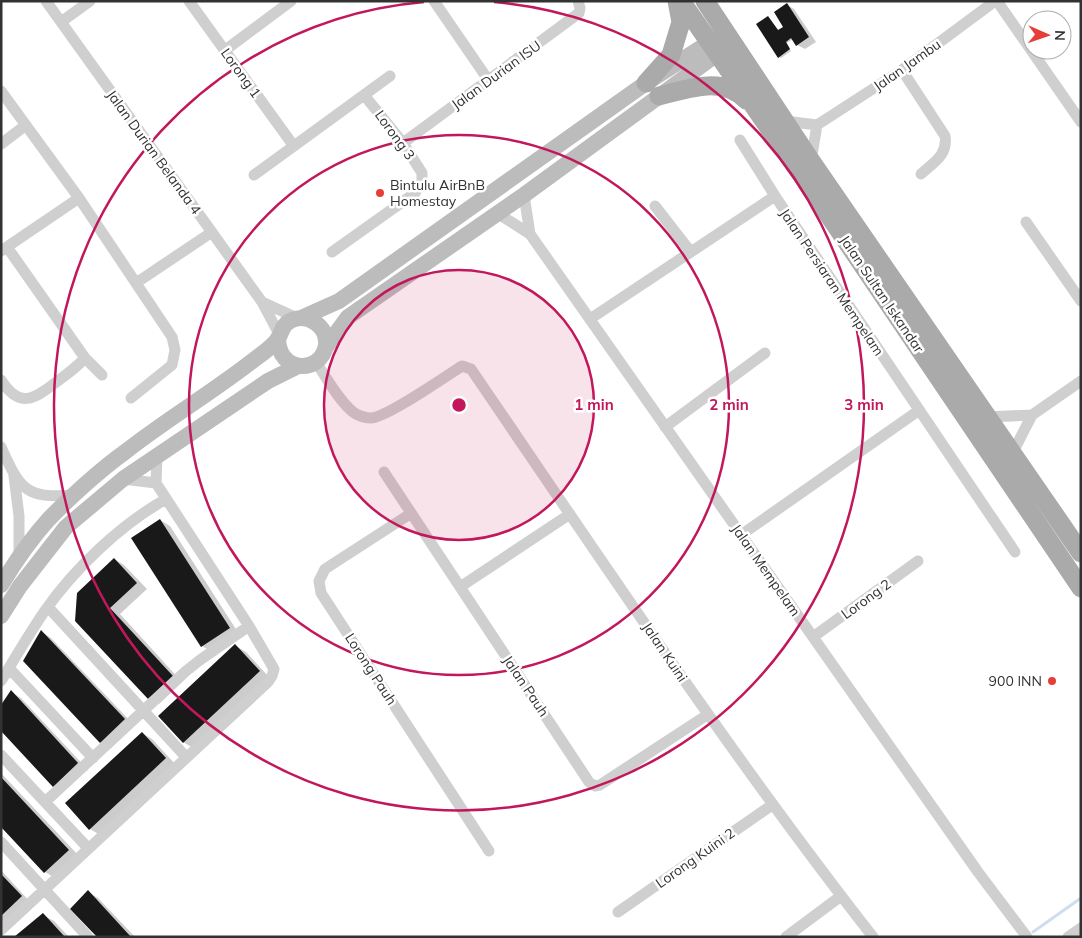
<svg xmlns="http://www.w3.org/2000/svg" width="1082" height="938" font-family="Mulish,sans-serif">
	<style>
		.shadow { fill: #0003 }
		.lines { fill: none; stroke-linecap: round; stroke-linejoin: round }
		.stream { stroke: #cedeee; stroke-width: 3 }
		.building { fill: #191919 }
		.street { stroke: #cfcfcf; stroke-width: 11 }
		.secondary { stroke: #bcbcbc; stroke-width: 16 }
		.primary { stroke: #aaa; stroke-width: 19 }
		.ring { fill: none; stroke: #c2185b; stroke-width: 2.5 }
		.poi-dot { fill: #e73e37; stroke: #fff; stroke-width: 2 }
		.labels { text-anchor: middle; stroke-width: 5; stroke-linejoin: round; paint-order: stroke }
		.street-label { font-size: 14px; fill: #323232; stroke: #fff }
		.poi-label { font-size: 14px; fill: #323232; stroke: #fff; text-anchor: start }
		.centre { fill: #c2185b; stroke: #fff; stroke-width: 2.5 }
		.ring-label { font-size: 15px; text-anchor: middle; font-weight: bold; fill: #c2185b; stroke: #fff; stroke-width: 5; stroke-linejoin: round; paint-order: stroke }
	</style>
	<rect width="100%" height="100%" fill="#fff"/>
	<!-- shadow -->
	<path class="shadow" d="M787 5 794 9 816 42 805 49 797 45 793 39 787 43 791 51 781 58 779 57 768 17 779 31 784 28Z
		M160 520 170 526 239 634 212 652 202 646Z
		M114 559 124 565 147 589 120 614 182 682 159 704 149 698 77 621Z
		M42 632 51 638 134 725 111 748 101 742Z
		M236 646 246 652 269 677 193 748 183 742Z
		M11 692 21 698 88 770 54 786Z
		M142 733 152 739 176 765 100 835 90 829 66 804Z
		M1 773 79 856 55 878 45 872 1 825Z
		M1 870 31 903 1 923Z
		M88 892 98 898 135 937H98Z
		M43 915 54 921 69 937H16Z"/>
	<g class="lines">
		<!-- stream -->
		<path class="stream" d="M1033 932 1081 898"/>
	</g>
	<!-- building -->
	<path class="building" d="M787 3 809 37 796 46 791 38 786 42 790 49 778 58 756 24 768 16 778 30 783 27 774 12Z
		M160 519 230 628 201 647 131 538Z
		M114 558 137 583 110 608 173 676 148 699 75 621 77 593Z
		M41 630 125 719 100 743 23 661Z
		M235 644 260 671 183 743 158 716Z
		M11 690 78 763 53 787 1 731V705Z
		M142 732 166 758 89 830 65 803Z
		M1 777 69 850 44 873 1 827Z
		M1 874 22 896 1 916Z
		M88 890 131 937H97L70 909Z
		M43 913 65 937H14Z"/>
	<g class="lines">
		<!-- street -->
		<path class="street" d="M46 1 262 302 279 334
			M189 1 293 145
			M434 1 489 81
			M997 1 1081 122
			M61 22 90 1
			M224 51 291 1
			M902 70 945 136C948 155 934 162 921 174
			M1 91 79 198 172 337 175 350 172 365 131 398
			M785 121 817 125 902 70 995 1
			M740 140 775 196
			M403 143 579 13 580 8 578 1
			M1 144 26 125
			M811 161 817 125
			M254 175 390 76
			M524 195 530 234 978 872 1027 937
			M655 206 690 251
			M497 213 530 234
			M1026 222 1081 301
			M7 247 85 358 102 375
			M1 251 79 198
			M332 252 415 193 422 181V173L403 143 364 95
			M136 283 212 232
			M262 302 297 318
			M590 319 775 196 1015 552
			M316 362C325 376 342 406 356 414 360 416 367 418 371 418 386 418 446 376 462 366L471 369C602 561 730 754 873 937
			M1 380C19 408 33 400 55 383 66 375 76 368 85 358
			M987 417 1032 415
			M665 427 765 353
			M1 447C20 489 25 499 74 495
			M1012 454 1032 415 1081 381
			M384 472 589 782 595 786 600 785 707 715
			M14 476 19 516V557
			M123 479 156 483
			M410 514 325 569 319 581 321 593 489 851
			M741 535 918 411
			M460 587 570 514
			M48 607 186 757
			M813 637 918 561
			M9 668 93 758
			M1 681C15 658 29 634 44 612 74 569 120 525 166 499
			M1 755 88 848
			M45 802 186 671 200 660 249 626
			M1 842 88 937
			M618 912 772 805
			M1 930 268 682 272 676 274 669 249 626 156 483 157 455
			M786 937 841 896
			M1068 937 1081 928"/>
		<!-- secondary -->
		<path class="secondary" d="M301 318 339 301 646 83 710 42C724 40 729 46 739 55
			M326 347 348 317 524 195 717 54 721 48 722 42
			M1 585C15 562 30 540 48 520 69 498 100 470 125 452 167 419 213 392 255 359 262 354 273 346 278 339 282 332 282 325 290 321 307 312 328 326 326 345 321 375 278 373 278 338
			M1 616 20 586 66 527 123 479 268 381 298 366"/>
		<!-- primary -->
		<path class="primary" d="M681 1 803 177 1081 588
			M705 1 811 161 1081 553
			M646 83 671 55 681 22 677 1
			M659 96C689 89 722 75 746 100"/>
	</g>
	<!-- distance rings -->
	<circle cx="459" cy="405" r="135" fill="#c2185b" fill-opacity=".12"/>
	<g class="ring">
		<circle cx="459" cy="405" r="135"/>
		<circle cx="459" cy="405" r="270"/>
		<path d="M494 2A405 405 0 1 1 424 2"/>
	</g>
	<!-- markers -->
	<g class="poi-dot">
		<circle cx="380" cy="193" r="5"/>
		<circle cx="1052" cy="681" r="5"/>
	</g>
	<g class="labels">
		<!-- street labels -->
		<g class="street-label">
			<text transform="translate(907 65) rotate(-35)" y="5">Jalan Jambu</text>
			<text transform="translate(241 73) rotate(54)" y="5">Lorong 1</text>
			<text transform="translate(496 75) rotate(-36)" y="5">Jalan Durian ISU</text>
			<text transform="translate(395 135) rotate(54)" y="5">Lorong 3</text>
			<text transform="translate(154 152) rotate(54)" y="5">Jalan Durian Belanda 4</text>
			<text transform="translate(832 282) rotate(56)" y="5">Jalan Persiaran Mempelam</text>
			<text transform="translate(882 294) rotate(56)" y="5">Jalan Sultan Iskandar</text>
			<text transform="translate(766 570) rotate(55)" y="5">Jalan Mempelam</text>
			<text transform="translate(866 599) rotate(-36)" y="5">Lorong 2</text>
			<text transform="translate(665 652) rotate(56)" y="5">Jalan Kuini</text>
			<text transform="translate(371 669) rotate(57)" y="5">Lorong Pauh</text>
			<text transform="translate(526 686) rotate(56)" y="5">Jalan Pauh</text>
			<text transform="translate(695 858) rotate(-35)" y="5">Lorong Kuini 2</text>
		</g>
		<!-- poi labels -->
		<g class="poi-label">
			<text x="390" y="190">Bintulu AirBnB<tspan x="390" dy="16">Homestay</tspan></text>
			<text x="1042" y="686" text-anchor="end">900 INN</text>
		</g>
	</g>
	<circle cx="459" cy="405" r="8" class="centre"/>
	<g class="ring-label">
		<text x="594" y="410">1 min</text>
		<text x="729" y="410">2 min</text>
		<text x="864" y="410">3 min</text>
	</g>
	<!-- border -->
	<rect width="1082" height="938" fill="none" stroke="#323232" stroke-width="5"/>
	<!-- north arrow -->
	<g transform="translate(1047 35) rotate(92)"><circle r="24" fill="#ffffff" stroke="#adadad"/>
	<path d="M0-4L9 19L0 12L-9 19Z" fill="#e73e37"/>
	<text y="-8" font-size="14" font-weight="bold" text-anchor="middle" fill="#323232">N</text>
	</g>
</svg>
